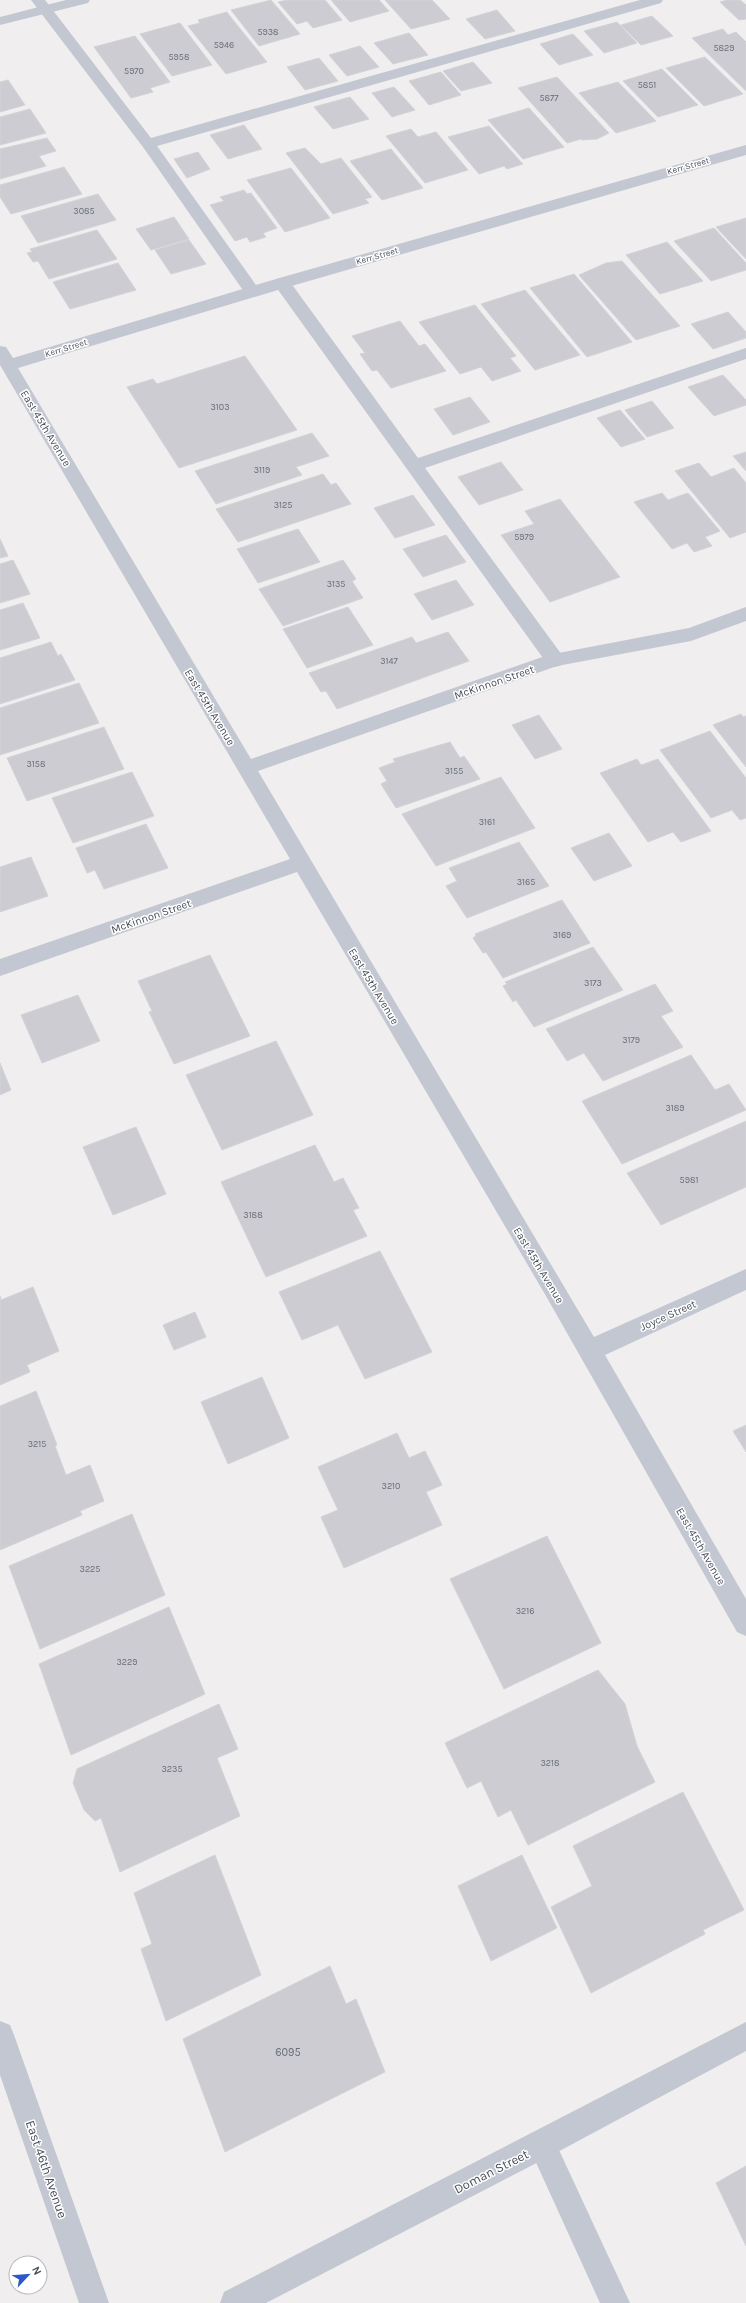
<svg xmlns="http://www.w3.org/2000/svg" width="746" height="2303" font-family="Karla,sans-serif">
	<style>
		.building { fill: #ccccd2; stroke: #d2d3d8 }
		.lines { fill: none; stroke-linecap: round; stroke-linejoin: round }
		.lane { fill: #c2c7d1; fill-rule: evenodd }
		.street { fill: #c2c7d1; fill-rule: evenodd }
		.labels { text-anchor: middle; stroke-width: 3; stroke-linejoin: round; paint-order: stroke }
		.number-label { font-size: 9px; fill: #696e77 }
		.far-street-label { font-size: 9px; fill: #484e59; stroke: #fff }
		.street-label { font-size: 11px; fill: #484e59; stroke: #fff }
		.near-number-label { font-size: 11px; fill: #696e77 }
		.near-street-label { font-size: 13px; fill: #484e59; stroke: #fff }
	</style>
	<rect width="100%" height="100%" fill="#f0eeee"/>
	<!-- building -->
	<path class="building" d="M271 0 300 34 259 46 231 10Z
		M287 0H325L342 20 313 28 307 21 297 24 278 2Z
		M331 0H379L389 11 350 22Z
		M385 0H432L450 19 411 29Z
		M727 0H740L746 5V19L739 20 720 2Z
		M497 10 515 31 485 39 466 19Z
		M227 12 229 15 267 62 226 74 188 26 200 23 198 20Z
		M652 16 673 36 641 45 621 25Z
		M617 22 637 43 604 53 584 31Z
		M180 23 212 65 172 76 140 34Z
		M723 29 728 35 736 32 746 42V91L692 38Z
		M409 33 428 55 393 64 374 43Z
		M573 34 593 55 559 65 540 44Z
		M135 36 170 82 150 88 153 92 131 98 94 47Z
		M360 46 379 67 347 76 329 55Z
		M705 57 743 94 704 106 666 68Z
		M319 58 338 81 305 90 287 67Z
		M473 62 492 83 461 91 443 71Z
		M662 69 698 105 658 117 623 81Z
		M441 72 461 95 429 105 409 81Z
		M557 77 607 131 609 133 597 139 582 140 581 139 567 143 518 88Z
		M8 80 25 105 0 112V82Z
		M618 82 656 121 616 133 579 93Z
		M394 87 415 110 392 117 372 93Z
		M350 97 369 119 333 129 314 107Z
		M529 108 564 147 523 159 488 120Z
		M30 109 46 133 0 145V117Z
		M244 125 262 149 228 159 210 135Z
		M489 126 520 161 523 164 507 169 504 166 479 174 448 137Z
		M411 129 418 137 436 132 468 170 425 183 386 136Z
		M47 138 56 151 39 156 46 166 0 179V149Z
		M305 148 321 164 341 158 372 197 365 199 369 203 333 214 286 153Z
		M391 149 423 188 382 200 350 161Z
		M198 152 210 169 187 178 174 159Z
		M64 167 82 194 11 214 0 197V185Z
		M291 168 330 218 285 232 247 180Z
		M244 190 247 194 251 193 277 228 263 233 266 237 250 242 247 237 235 241 210 205 224 201 220 197Z
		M98 194 116 220 38 243 21 216Z
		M174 217 189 239 151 250 136 229Z
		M746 218V259L716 227Z
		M714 228 746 263V270L711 281 674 241Z
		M97 230 117 259 49 279 38 261 33 262 27 253 32 252 30 249Z
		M189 240 206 264 171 274 155 250Z
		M667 242 703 281 660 294 626 255Z
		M622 261 680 326 636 340 579 275 606 263Z
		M118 263 136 290 70 309 53 282Z
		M574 274 632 342 587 357 530 288Z
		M525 290 580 355 535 370 481 304Z
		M475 305 516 356 510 358 521 371 492 381 481 367 460 374 419 322Z
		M728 312 746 332V338L713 349 691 324Z
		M400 321 419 346 425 344 446 371 391 388 377 370 372 371 360 354 365 353 352 336Z
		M245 356 297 430 179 468 127 387 153 379 157 384Z
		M723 375 746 400V405L714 416 688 387Z
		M470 397 490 422 453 435 434 409Z
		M652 401 674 428 647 437 625 410Z
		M620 410 645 439 621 447 597 418Z
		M312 433 329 456 296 467 302 475 216 504 195 471Z
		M746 452V471L733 456Z
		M501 462 523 490 479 505 458 477Z
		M699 463 711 477 734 468 746 483V532L730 538 675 471Z
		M323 474 331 485 336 483 351 504 238 542 216 509Z
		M662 493 668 500 688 493 720 531 705 537 712 546 694 552 687 543 672 549 634 502Z
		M413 495 435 525 395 538 374 508Z
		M560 499 620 577 550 602 501 535 534 524 525 511Z
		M298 529 320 562 258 583 237 549Z
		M446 535 466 562 423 577 403 549Z
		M0 539 8 556 0 558Z
		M13 560 30 594 0 603V564Z
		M343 560 356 579 352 581 363 598 283 626 259 589Z
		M456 580 474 605 432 620 414 594Z
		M23 603 40 638 0 650V610Z
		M348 607 373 645 307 668 283 629Z
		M448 632 469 661 337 709 326 691 321 692 309 673 412 637 416 643Z
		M51 642 58 656 61 654 75 680 0 704V658Z
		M79 683 99 723 0 755V708Z
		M741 714 743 717 746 716V767L713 725Z
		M539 715 562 749 535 759 512 725Z
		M104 727 124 769 27 801 7 758Z
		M710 731 746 778V818L740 820 732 810 711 818 660 750Z
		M450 742 460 758 464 756 480 779 396 808 381 784 387 781 379 768 395 762 393 759Z
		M637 759 641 765 658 759 711 831 681 842 673 832 648 842 600 773Z
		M132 772 154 816 73 843 52 798Z
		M501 777 535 828 436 866 402 814Z
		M146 824 168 868 104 889 95 870 87 873 76 848Z
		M609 833 632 866 594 881 571 848Z
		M519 842 549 886 467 918 446 886 457 881 449 868Z
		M31 857 48 896 0 912V867Z
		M562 900 590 943 503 978 486 952 483 953 473 938 476 936 475 934Z
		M593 947 623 990 534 1027 516 1000 513 1002 503 986 507 984 505 982Z
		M210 955 250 1036 174 1064 149 1012 152 1011 138 981Z
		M655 984 673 1011 661 1016 683 1047 603 1081 584 1053 567 1061 546 1029Z
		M78 995 100 1041 42 1063 21 1015Z
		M276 1041 313 1115 222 1150 186 1075Z
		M691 1055 715 1090 729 1084 746 1110 622 1164 582 1101Z
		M0 1063 11 1090 0 1095Z
		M746 1121V1187L661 1225 627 1173Z
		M136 1127 166 1194 113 1215 83 1147Z
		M315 1145 334 1182 343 1178 359 1208 353 1210 367 1236 266 1277 221 1182Z
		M380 1251 432 1352 365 1379 338 1325 302 1340 279 1292Z
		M33 1287 59 1351 27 1365 30 1372 0 1385V1296L1 1300Z
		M195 1312 206 1337 174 1350 163 1325Z
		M262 1377 289 1438 228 1464 201 1402Z
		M36 1391 57 1445 55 1446 66 1475 90 1465 104 1501 80 1511 82 1515 0 1550V1406Z
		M746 1425V1452L733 1431Z
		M397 1433 409 1458 425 1451 442 1485 426 1492 442 1525 344 1568 321 1517 338 1510 318 1467Z
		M132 1514 165 1595 40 1649 9 1566Z
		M547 1536 601 1643 504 1689 450 1579Z
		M169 1607 205 1694 71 1755 39 1664Z
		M598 1670 625 1704 637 1746 655 1782 528 1845 511 1810 498 1817 481 1781 467 1788 445 1743Z
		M219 1704 238 1749 217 1758 240 1816 120 1872 101 1818 95 1821 84 1810 73 1783 77 1769Z
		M683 1792 744 1910 703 1930 705 1934 591 1993 551 1907 592 1886 573 1846Z
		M215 1855 261 1975 166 2021 141 1949 152 1944 134 1893Z
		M522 1855 557 1928 491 1961 458 1886Z
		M330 1966 346 2004 356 1999 385 2072 225 2152 183 2039Z
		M746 2166V2246L716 2183Z"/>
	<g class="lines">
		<!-- lane -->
		<path class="lane" d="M31 0H45L151 138 640 0H663L661 3 157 146 261 292 259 296H247L143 147Z
			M282 278 288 279 418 458 746 348V359L425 468 562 655 564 660 562 665 555 667 548 665 276 287 274 283 276 279Z
			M542 2131 552 2135 630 2303H600L528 2145 532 2135Z"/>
		<!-- street -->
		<path class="street" d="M66 0H90L88 3 0 25V17Z
			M746 145V155L288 287 18 368 251 759 548 655 689 628 746 607V621L691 641 557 666 258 771 594 1337 746 1269V1290L605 1355 746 1599V1636L737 1632 546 1296 297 872 0 976V959L290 859 0 365V346L6 347 13 358 276 279Z
			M0 2021 10 2025 14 2035 109 2303H79L0 2075Z
			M746 2022V2051L552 2155 266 2303H220L224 2292Z"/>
	</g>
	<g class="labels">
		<!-- number labels -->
		<g class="number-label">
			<text x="268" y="35">5938</text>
			<text x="224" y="48">5946</text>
			<text x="724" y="51">5829</text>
			<text x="179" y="60">5958</text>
			<text x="134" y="74">5970</text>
			<text x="647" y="88">5851</text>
			<text x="549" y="101">5877</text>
			<text x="84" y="214">3085</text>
			<text x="220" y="410">3103</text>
			<text x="262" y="473">3119</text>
			<text x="283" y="508">3125</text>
			<text x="524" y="540">5979</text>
			<text x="336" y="587">3135</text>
			<text x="389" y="664">3147</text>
			<text x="36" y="767">3158</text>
			<text x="454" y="774">3155</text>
			<text x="487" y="825">3161</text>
			<text x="526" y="885">3165</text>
			<text x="562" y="938">3169</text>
			<text x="593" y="986">3173</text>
			<text x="631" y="1043">3179</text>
			<text x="675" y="1111">3189</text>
			<text x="689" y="1183">5981</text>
			<text x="253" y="1218">3188</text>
			<text x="37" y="1447">3215</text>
			<text x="391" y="1489">3210</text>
			<text x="90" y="1572">3225</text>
			<text x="525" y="1614">3216</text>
			<text x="127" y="1665">3229</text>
			<text x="550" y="1766">3218</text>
			<text x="172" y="1772">3235</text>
		</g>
		<!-- far-street labels -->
		<g class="far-street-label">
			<text transform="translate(688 166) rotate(-16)" y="3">Kerr Street</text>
			<text transform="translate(377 256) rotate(-16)" y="3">Kerr Street</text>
			<text transform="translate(66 348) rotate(-17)" y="3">Kerr Street</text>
		</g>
		<!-- street labels -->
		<g class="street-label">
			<text transform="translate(46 428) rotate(59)" y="4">East 45th Avenue</text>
			<text transform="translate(494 682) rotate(-19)" y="4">McKinnon Street</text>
			<text transform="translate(210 707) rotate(59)" y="4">East 45th Avenue</text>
			<text transform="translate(151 916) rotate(-19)" y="4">McKinnon Street</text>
			<text transform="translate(374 986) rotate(59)" y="4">East 45th Avenue</text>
			<text transform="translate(539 1265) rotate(59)" y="4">East 45th Avenue</text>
			<text transform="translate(668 1315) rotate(-24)" y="4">Joyce Street</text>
			<text transform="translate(701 1546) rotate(60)" y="4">East 45th Avenue</text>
		</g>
		<!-- near-number labels -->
		<g class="near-number-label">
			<text x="288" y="2056">6095</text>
		</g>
		<!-- near-street labels -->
		<g class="near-street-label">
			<text transform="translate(47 2169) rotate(71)" y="5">East 46th Avenue</text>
			<text transform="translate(491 2171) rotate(-27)" y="5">Doman Street</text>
		</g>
	</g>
	<!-- north arrow -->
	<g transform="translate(28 2275) rotate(64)"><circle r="19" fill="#ffffff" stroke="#b6b8bd"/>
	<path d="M0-3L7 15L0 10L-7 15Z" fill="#2e58ca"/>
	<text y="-6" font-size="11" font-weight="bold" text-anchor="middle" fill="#484e59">N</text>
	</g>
</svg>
